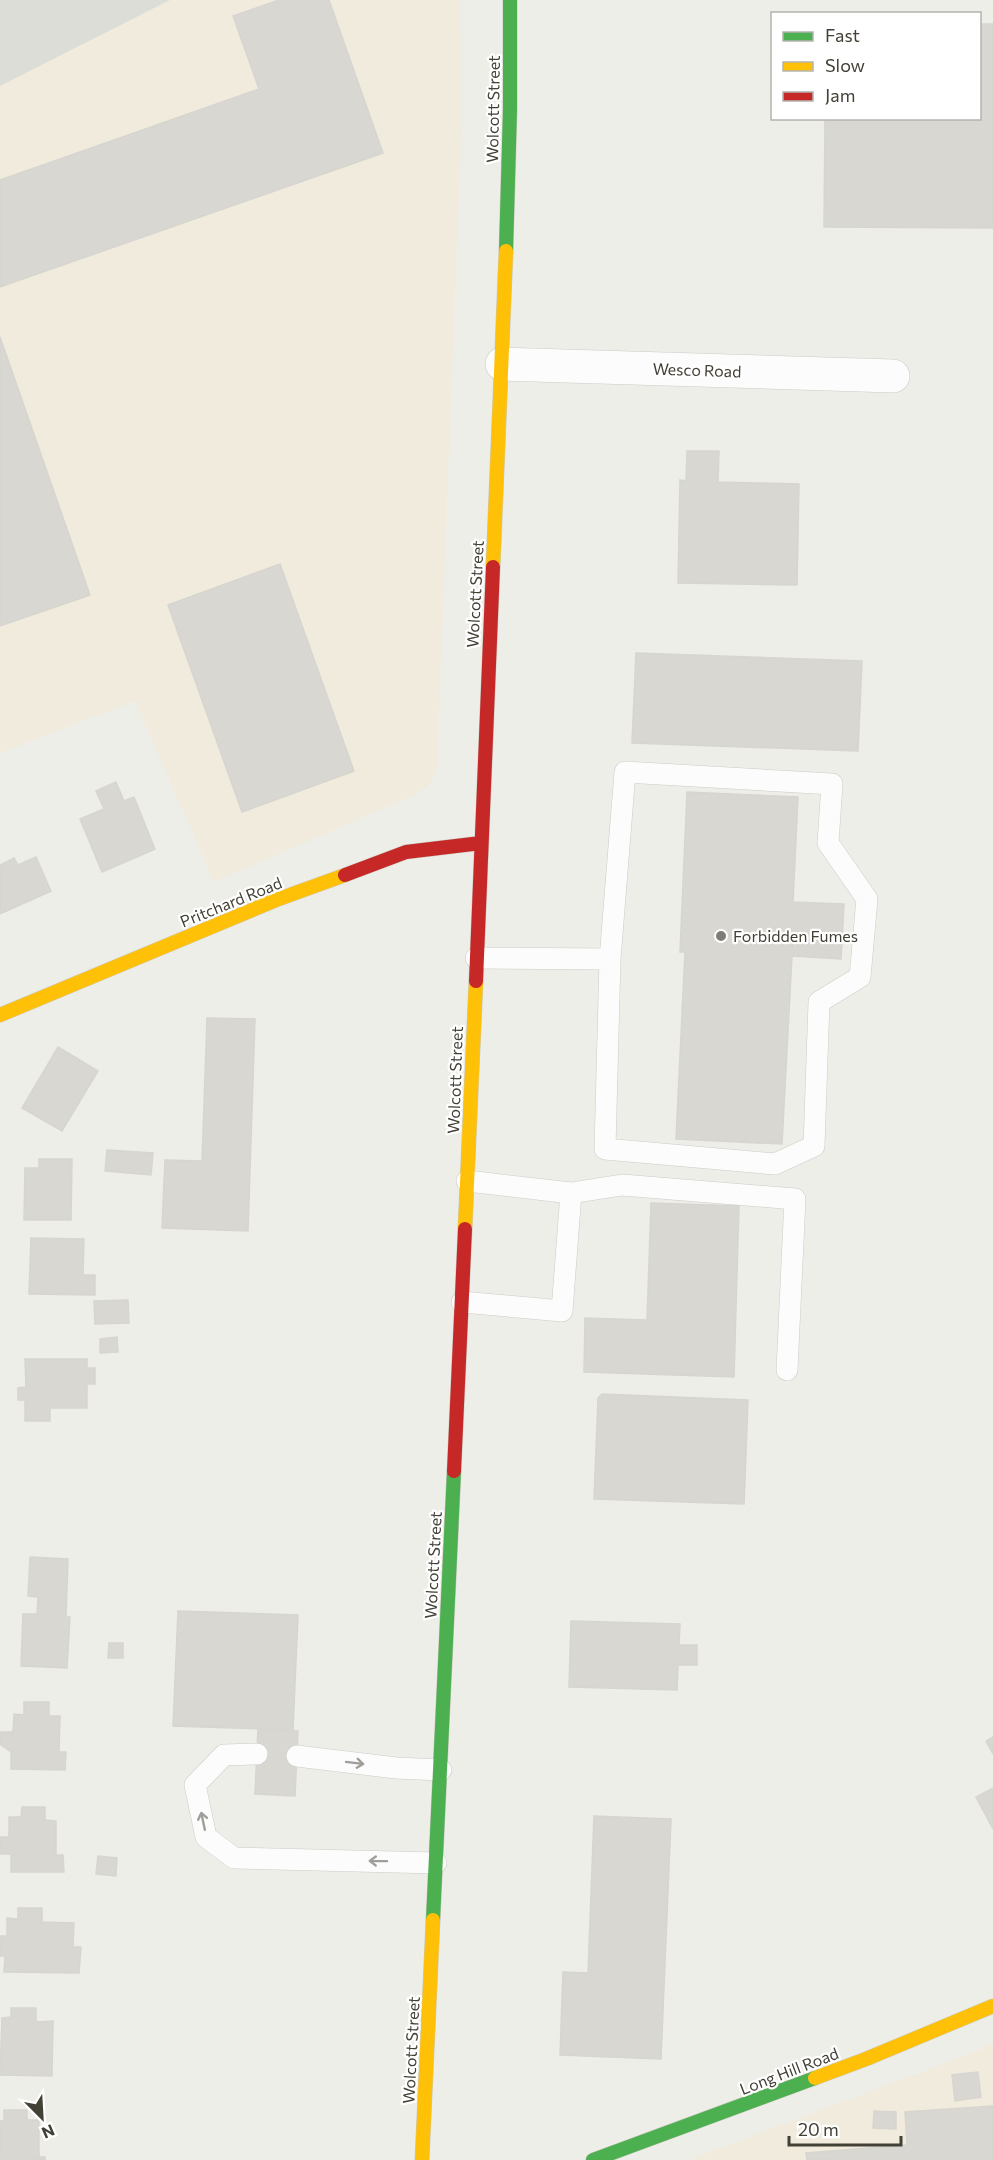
<svg xmlns="http://www.w3.org/2000/svg" width="993" height="2160" font-family="Commissioner,sans-serif">
	<style>
		.commercial { fill: #f0ebdd }
		.parking { fill: #ddddd8 }
		.building { fill: #d8d7d1; stroke: #d6d5cf; stroke-width: 1.5 }
		.lines { fill: none; stroke-linecap: round; stroke-linejoin: round }
		.lane-casing { stroke: #cccbc7; stroke-width: 22 }
		.street-casing { stroke: #cccbc7; stroke-width: 34 }
		.fast-casing { stroke: #cccbc0; stroke-width: 15 }
		.slow-casing { stroke: #cccbc0; stroke-width: 15 }
		.jam-casing { stroke: #cccbc0; stroke-width: 15 }
		.lane { stroke: #fcfcfc; stroke-width: 21 }
		.street { stroke: #fcfcfc; stroke-width: 33 }
		.fast { stroke: #4caf50; stroke-width: 14 }
		.slow { stroke: #ffc107; stroke-width: 14 }
		.jam { stroke: #c62828; stroke-width: 14 }
		.oneway { stroke: #a09e99 }
		.poi-dot { fill: #7f7d75; stroke: #fff; stroke-width: 2 }
		.labels { text-anchor: middle; stroke-width: 4.5; stroke-linejoin: round; paint-order: stroke }
		.street-label { font-size: 16px; fill: #434036; stroke: #fff }
		.poi-label { font-size: 16px; fill: #434036; stroke: #fff; text-anchor: start }
	</style>
	<rect width="100%" height="100%" fill="#eeeee9"/>
	<!-- commercial -->
	<path class="commercial" d="M0 0H460L461 138 437 769 430 784 417 794 214 882 135 701 0 753Z
		M993 2043V2160H689L974 2052Z"/>
	<!-- parking -->
	<path class="parking" d="M0 0H170L0 86Z"/>
	<!-- building -->
	<path class="building" d="M279 0H329L383 153 0 287V180L259 89 233 16Z
		M980 24H993V228L824 227 825 118H980Z
		M0 337 90 595 0 626Z
		M687 451H719L718 482 799 484 797 585 678 583 680 480 686 481Z
		M280 564 354 771 242 812 168 605Z
		M636 653 862 661 858 751 632 743Z
		M116 782 124 801 134 797 155 849 102 872 80 819 104 809 96 791Z
		M687 792 798 797 793 902 844 904 841 959 792 956 782 1144 676 1139 685 952H680Z
		M36 857 51 891 0 914V865L14 858 18 865Z
		M207 1018 255 1019 248 1231 162 1228 165 1160 202 1161Z
		M58 1047 98 1071 62 1131 22 1108Z
		M107 1150 153 1153 151 1175 105 1171Z
		M39 1159H72L71 1220H24L25 1168H39Z
		M651 1203 739 1206 734 1377 584 1372 585 1318 647 1320Z
		M31 1238 84 1239 83 1275H95V1295L29 1294Z
		M128 1300 129 1323 95 1324 94 1301Z
		M117 1337 118 1352 100 1353V1339Z
		M25 1359H87V1368H95V1384H87V1408H50V1421H25V1400H18V1388L26 1387Z
		M602 1394 748 1400 744 1504 594 1499 598 1398Z
		M30 1557 68 1559 66 1617H70L67 1668 21 1666 23 1614H37L38 1597 28 1596Z
		M178 1611 298 1615 293 1730 173 1726Z
		M571 1621 680 1624 679 1645H697V1665H678L677 1690 569 1687Z
		M109 1643H123V1658H108Z
		M24 1702H49V1716H60L59 1752H66L65 1770 11 1769V1752L0 1744V1732H13L14 1714 24 1715Z
		M258 1729 298 1731 295 1796 255 1794Z
		M993 1737V1754L986 1741Z
		M993 1788V1829L976 1797Z
		M22 1807H45V1820L56 1821V1855H63L64 1872H11V1854H0V1837H9V1817H21Z
		M594 1816 671 1819 661 2059 560 2055 563 1972 588 1973Z
		M98 1856 117 1858 116 1876 96 1874Z
		M18 1908H42V1922L74 1923 73 1947H81L79 1973 4 1972 5 1956H0V1936H7V1918L18 1919Z
		M11 2008H36V2022L53 2021 52 2076 0 2075 2 2018 11 2017Z
		M978 2072 981 2097 955 2101 952 2075Z
		M993 2106V2160H807L806 2153 907 2145 905 2112Z
		M4 2110H27V2120H39V2157H45V2160H0V2121H4Z
		M874 2111 896 2112V2129L873 2128Z"/>
	<g class="lines">
		<!-- lane casing -->
		<g class="lane-casing">
			<path id="lane" d="M476 958 610 959 605 1149 775 1164 814 1146 819 1002 860 977 867 899 828 843 832 784 625 772 610 959
				M571 1193 622 1185 795 1199 787 1370
				M462 1302 562 1311 571 1193 467 1181
				M257 1754 224 1755 195 1785 206 1837 234 1858 436 1863
				M297 1756 396 1768 441 1770"/>
		</g>
		<!-- street casing -->
		<g class="street-casing">
			<path id="street" d="M502 364 893 376"/>
		</g>
		<!-- fast casing -->
		<g class="fast-casing">
			<path id="fast" d="M506 251 510 110V0
				M433 1920 454 1471
				M593 2160 815 2078"/>
		</g>
		<!-- slow casing -->
		<g class="slow-casing">
			<path id="slow" d="M493 567 506 251
				M0 1015 276 900 345 875
				M465 1229 476 981
				M815 2078 866 2059 993 2006
				M422 2160 433 1920"/>
		</g>
		<!-- jam casing -->
		<g class="jam-casing">
			<path id="jam" d="M345 875 406 852 481 843
				M476 981 493 567
				M454 1471 465 1229"/>
		</g>
		<!-- lane -->
		<use href="#lane" class="lane"/>
		<!-- street -->
		<use href="#street" class="street"/>
		<!-- fast -->
		<use href="#fast" class="fast"/>
		<!-- slow -->
		<use href="#slow" class="slow"/>
		<!-- jam -->
		<use href="#jam" class="jam"/>
	</g>
	<!-- one-way arrows -->
	<defs><path id="oneway-shaft" d="M-6 0H5M1.5-3L5.5 0L1.5 3" fill="none" stroke-width="1.6" stroke-linecap="round" stroke-linejoin="round" transform="scale(1.5)"/></defs>
	<g class="oneway">
		<use href="#oneway-shaft" transform="translate(355 1763) rotate(7)"/>
		<use href="#oneway-shaft" transform="translate(203 1821) rotate(-102)"/>
		<use href="#oneway-shaft" transform="translate(378 1861) rotate(-179)"/>
	</g>
	<!-- markers -->
	<circle class="poi-dot" cx="721" cy="936" r="6"/>
	<g class="labels">
		<!-- street labels -->
		<g class="street-label">
			<text transform="translate(493 109) rotate(-89)" y="6">Wolcott Street</text>
			<text transform="translate(697 370) rotate(2)" y="6">Wesco Road</text>
			<text transform="translate(475 594) rotate(-87)" y="6">Wolcott Street</text>
			<text transform="translate(231 902) rotate(-22)" y="6">Pritchard Road</text>
			<text transform="translate(455 1080) rotate(-88)" y="6">Wolcott Street</text>
			<text transform="translate(433 1565) rotate(-87)" y="6">Wolcott Street</text>
			<text transform="translate(411 2050) rotate(-87)" y="6">Wolcott Street</text>
			<text transform="translate(789 2071) rotate(-21)" y="6">Long Hill Road</text>
		</g>
		<!-- poi labels -->
		<g class="poi-label">
			<text x="733" y="942">Forbidden Fumes</text>
		</g>
	</g>
	<!-- legend -->
	<rect x="771" y="12" width="210" height="108" fill="#ffffff" stroke="#b4b3af" stroke-width="1.5"/>
	<rect x="783" y="32" width="30" height="9" fill="#4caf50" stroke="#b4b3af" stroke-width="1.5"/>
	<text x="825" y="42" font-size="18" fill="#434036">Fast</text>
	<rect x="783" y="62" width="30" height="9" fill="#ffc107" stroke="#b4b3af" stroke-width="1.5"/>
	<text x="825" y="72" font-size="18" fill="#434036">Slow</text>
	<rect x="783" y="92" width="30" height="9" fill="#c62828" stroke="#b4b3af" stroke-width="1.5"/>
	<text x="825" y="102" font-size="18" fill="#434036">Jam</text>
	<!-- north arrow -->
	<g transform="translate(42 2118) rotate(156)" stroke="#ffffff" stroke-width="4.5" paint-order="stroke">
	<path d="M0-4.5L10 22L0 15L-10 22Z" fill="#434036"/>
	<text y="-9" font-size="16" font-weight="bold" text-anchor="middle" fill="#434036">N</text>
	</g>
	<!-- scale -->
	<path d="M789 2136v9h112v-9" fill="none" stroke="#434036" stroke-width="3"/>
	<text x="798" y="2136" font-size="18" fill="#434036" stroke="#ffffff" stroke-width="4.5" paint-order="stroke">20 m</text>
</svg>
